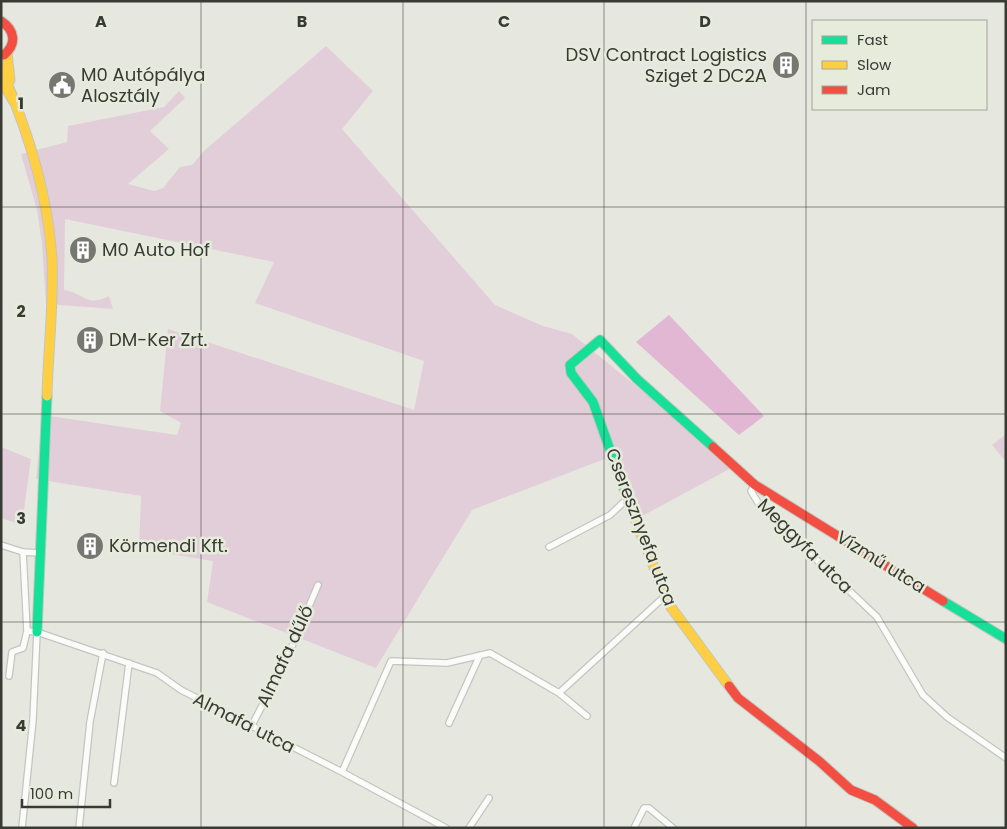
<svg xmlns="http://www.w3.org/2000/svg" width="1007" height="829" font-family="Poppins,sans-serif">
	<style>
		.green { fill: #e2ced9 }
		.water { fill: #e1b7d3 }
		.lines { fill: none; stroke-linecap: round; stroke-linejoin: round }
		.street-casing { stroke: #c3c5bf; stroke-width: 8 }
		.fast-casing { stroke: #c3c5bf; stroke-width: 11 }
		.slow-casing { stroke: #c3c5bf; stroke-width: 11 }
		.jam-casing { stroke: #c3c5bf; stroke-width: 11 }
		.street { stroke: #fbfcfa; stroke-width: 5.5 }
		.fast { stroke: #16e098; stroke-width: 9 }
		.slow { stroke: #ffcf43; stroke-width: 9 }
		.jam { stroke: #f24e42; stroke-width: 9 }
		.grid { fill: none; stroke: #383a34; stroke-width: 1; stroke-opacity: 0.55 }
		.labels { text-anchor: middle; stroke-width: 5; stroke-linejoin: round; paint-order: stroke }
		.poi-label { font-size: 18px; fill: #383a34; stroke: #e7ebdc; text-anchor: start }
		.street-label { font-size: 18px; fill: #383a34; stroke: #e7ebdc }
		.grid-label { font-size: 16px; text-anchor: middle; font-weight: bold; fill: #383a34; stroke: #e7ebdc; stroke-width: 5; stroke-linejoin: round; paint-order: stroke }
	</style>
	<rect width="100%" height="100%" fill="#e6e8e0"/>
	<!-- green -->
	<path class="green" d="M326 46 373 91 342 129 495 305 543 326 572 334 735 466 633 521 607 458 472 510 376 668 207 602 213 561 139 549 141 496 36 479 43 415 177 435 181 423 160 411 168 329 414 410 424 361 255 303 274 262 65 219 64 290C85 293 86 308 109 296L113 309 46 304 42 244 37 210 21 154 67 142 68 126 164 107 179 91 185 98 150 131 169 149 128 184 154 191 163 188 180 167 192 165 205 150Z
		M1006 434V462L992 445Z
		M1 447 31 459 22 525 1 518Z"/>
	<!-- water -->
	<path class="water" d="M669 315 764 416 739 435 636 342Z"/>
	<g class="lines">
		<!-- street casing -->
		<g class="street-casing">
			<path id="street" d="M755 485 751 491 760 506 877 617 923 695 947 717 1006 758
				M1 545 23 552 40 553
				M549 547 610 515 627 499
				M23 552 27 631 37 632 157 673 181 690 342 772 446 828
				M9 676 12 652 23 648 27 631
				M559 693 587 716
				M449 723 480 655
				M251 727 287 658 318 585
				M342 772 391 661 447 663 490 653 559 693 664 597
				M114 783 129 663
				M22 828 33 720 37 632
				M79 828 90 722 103 653
				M469 828 489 798
				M634 828 644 808H649L673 828"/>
		</g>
		<!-- fast casing -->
		<g class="fast-casing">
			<path id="fast" d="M630 506 593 402 571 373 570 365 600 340 637 379 713 447
				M943 601 1006 639
				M37 632 47 396"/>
		</g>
		<!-- slow casing -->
		<g class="slow-casing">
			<path id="slow" d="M7 53 10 80
				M1 69C27 128 48 194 52 259 54 303 48 352 47 396
				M1 80 14 102
				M630 506 668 603 729 686"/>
		</g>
		<!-- jam casing -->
		<g class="jam-casing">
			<path id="jam" d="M1 21C15 30 17 44 4 55
				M713 447 755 485 943 601
				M729 686 738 698 819 761 851 790 875 800 913 828"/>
		</g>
		<!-- street -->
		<use href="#street" class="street"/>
		<!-- fast -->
		<use href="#fast" class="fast"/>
		<!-- slow -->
		<use href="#slow" class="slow"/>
		<!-- jam -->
		<use href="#jam" class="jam"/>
	</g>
	<!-- grid -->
	<path class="grid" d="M201 1V828M403 1V828M604 1V828M806 1V828M1 207H1006M1 414H1006M1 622H1006"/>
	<!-- icons -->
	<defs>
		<g id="building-disc" transform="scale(1.4375)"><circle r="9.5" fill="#757770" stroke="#e7ebdc"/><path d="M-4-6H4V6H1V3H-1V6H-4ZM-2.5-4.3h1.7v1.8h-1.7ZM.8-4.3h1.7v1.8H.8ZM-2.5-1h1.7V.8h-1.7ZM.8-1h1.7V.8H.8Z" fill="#fff"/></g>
		<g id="civic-disc" transform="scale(1.4375)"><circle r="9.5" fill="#757770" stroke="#e7ebdc"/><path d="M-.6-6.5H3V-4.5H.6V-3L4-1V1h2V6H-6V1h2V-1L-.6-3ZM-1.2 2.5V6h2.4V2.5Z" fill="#fff"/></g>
	</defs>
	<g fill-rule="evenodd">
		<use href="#building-disc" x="786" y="65"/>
		<use href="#civic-disc" x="62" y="85"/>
		<use href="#building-disc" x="83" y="250"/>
		<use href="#building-disc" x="90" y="340"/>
		<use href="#building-disc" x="90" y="546"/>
	</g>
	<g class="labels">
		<!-- poi labels -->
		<g class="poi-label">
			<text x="767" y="61" text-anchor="end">DSV Contract Logistics<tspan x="767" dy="21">Sziget 2 DC2A</tspan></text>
			<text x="81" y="81">M0 Autópálya<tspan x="81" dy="21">Alosztály</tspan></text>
			<text x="102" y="256">M0 Auto Hof</text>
			<text x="109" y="346">DM-Ker Zrt.</text>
			<text x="109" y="552">Körmendi Kft.</text>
		</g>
		<!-- street labels -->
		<g class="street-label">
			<text transform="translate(641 527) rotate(69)" y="6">Cseresznyefa utca</text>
			<text transform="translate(805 546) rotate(45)" y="6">Meggyfa utca</text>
			<text transform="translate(881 562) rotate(32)" y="6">Vízmű utca</text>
			<text transform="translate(285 656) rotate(-65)" y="6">Almafa dűlő</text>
			<text transform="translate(244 723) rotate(27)" y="6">Almafa utca</text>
		</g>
	</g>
	<g class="grid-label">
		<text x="101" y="27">A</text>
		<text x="302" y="27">B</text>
		<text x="504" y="27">C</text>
		<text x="705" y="27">D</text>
		<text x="21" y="109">1</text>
		<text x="21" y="317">2</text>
		<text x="21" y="524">3</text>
		<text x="21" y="731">4</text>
	</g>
	<!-- border -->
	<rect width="1007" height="829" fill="none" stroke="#383a34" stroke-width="5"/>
	<!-- legend -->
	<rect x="812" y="20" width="175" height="90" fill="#e7ebdc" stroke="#a1a499"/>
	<rect x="822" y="36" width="25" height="8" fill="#16e098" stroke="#a1a499"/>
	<text x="857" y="45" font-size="15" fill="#383a34">Fast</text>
	<rect x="822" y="61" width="25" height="8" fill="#ffcf43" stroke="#a1a499"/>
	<text x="857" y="70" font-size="15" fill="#383a34">Slow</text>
	<rect x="822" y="86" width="25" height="8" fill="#f24e42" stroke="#a1a499"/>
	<text x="857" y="95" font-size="15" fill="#383a34">Jam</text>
	<!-- scale -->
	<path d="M22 799v8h88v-8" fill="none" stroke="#383a34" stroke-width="2.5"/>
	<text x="30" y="799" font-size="15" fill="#383a34" stroke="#e7ebdc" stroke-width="4" paint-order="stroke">100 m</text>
</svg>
